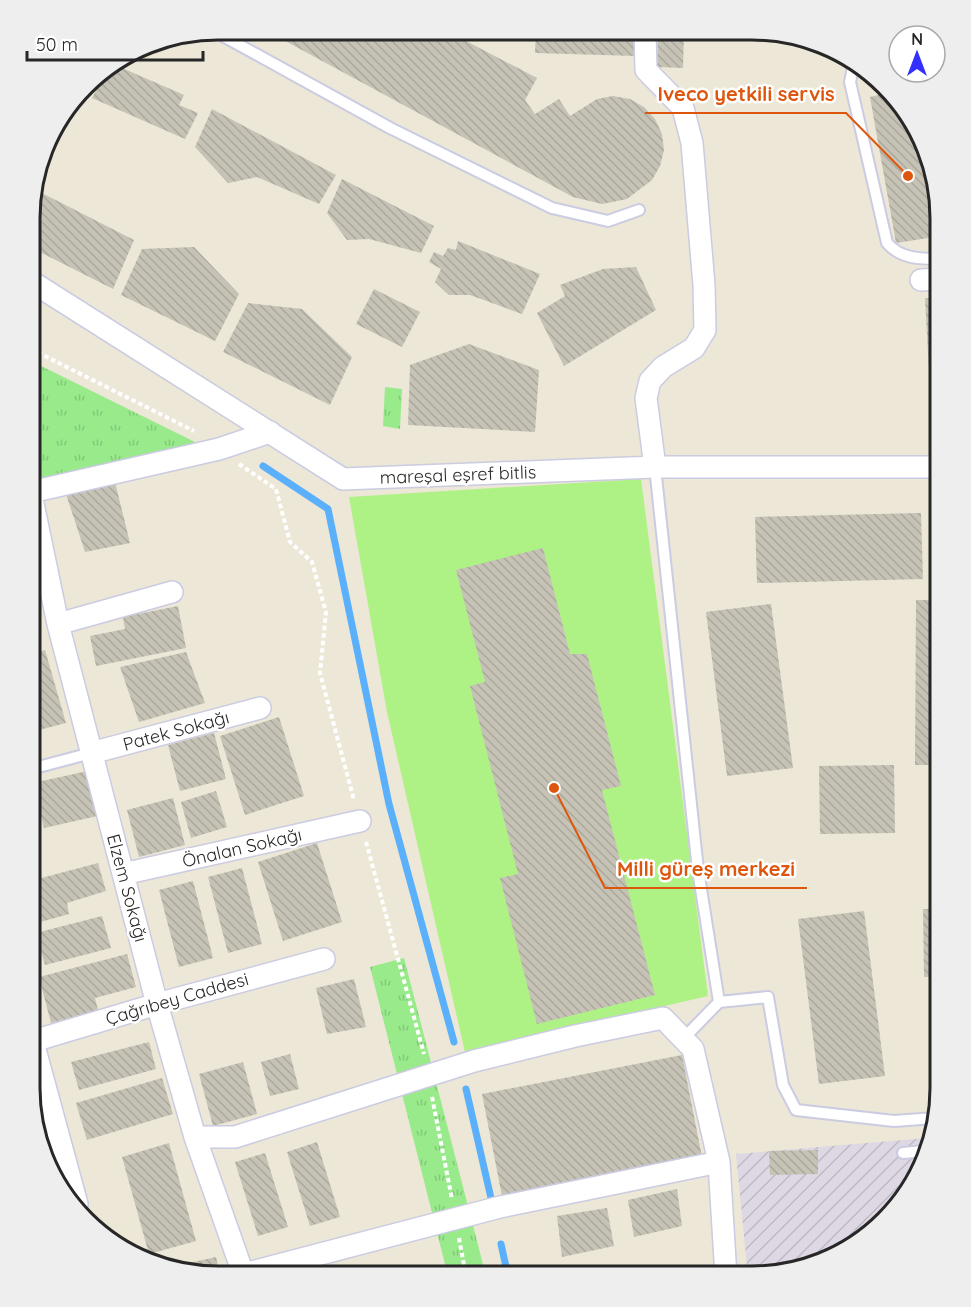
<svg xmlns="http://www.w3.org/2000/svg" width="971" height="1307" font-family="Quicksand,sans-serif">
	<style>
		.industrial { fill: url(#industrial-furrows) }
		.grass { fill: url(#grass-tufts) }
		.pitch { fill: #aef285 }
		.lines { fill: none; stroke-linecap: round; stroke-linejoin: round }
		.stream { stroke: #5bb0fb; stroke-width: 7 }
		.building { fill: url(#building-back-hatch) }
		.service-casing { stroke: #cbcbe2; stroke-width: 14 }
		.minor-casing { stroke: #cbcbe2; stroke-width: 24 }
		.path { stroke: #fff; stroke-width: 4; stroke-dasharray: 4.5 3; stroke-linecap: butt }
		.service { stroke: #fff; stroke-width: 10 }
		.minor { stroke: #fff; stroke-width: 21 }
		.labels { text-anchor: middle; stroke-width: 5; stroke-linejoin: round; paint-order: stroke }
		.street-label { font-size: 18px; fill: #272727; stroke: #fff }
		.rim { fill: none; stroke: #272727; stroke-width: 3 }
		.leader { fill: none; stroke: #de560d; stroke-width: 2 }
		.callout-dot { fill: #de560d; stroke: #fff; stroke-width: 2 }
		.callout-label { font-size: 20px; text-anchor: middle; font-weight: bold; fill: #de560d; stroke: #fff; stroke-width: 5; stroke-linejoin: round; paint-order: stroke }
	</style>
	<defs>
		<pattern id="industrial-furrows" width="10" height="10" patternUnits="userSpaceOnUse" patternTransform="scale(1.5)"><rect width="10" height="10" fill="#ddd8e3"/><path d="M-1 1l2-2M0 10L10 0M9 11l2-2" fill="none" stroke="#beb9c3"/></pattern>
		<pattern id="grass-tufts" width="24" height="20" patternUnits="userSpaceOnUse" patternTransform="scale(1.5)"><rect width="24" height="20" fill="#98ea8b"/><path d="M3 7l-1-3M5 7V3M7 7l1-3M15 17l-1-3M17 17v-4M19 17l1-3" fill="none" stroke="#83c978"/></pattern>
		<pattern id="building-back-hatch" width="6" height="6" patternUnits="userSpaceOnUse" patternTransform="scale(1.5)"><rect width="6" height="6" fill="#c6c3b6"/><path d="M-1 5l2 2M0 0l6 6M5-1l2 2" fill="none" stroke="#aaa89c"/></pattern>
	</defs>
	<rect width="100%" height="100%" fill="#ece7d6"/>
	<!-- industrial -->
	<path class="industrial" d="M928 1138 909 1193 836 1257 748 1277 736 1154Z"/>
	<!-- grass -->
	<path class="grass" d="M31 361 197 443 40 484 31 444Z
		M385 387 402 389 400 429 383 426Z
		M404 958 486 1276H448L370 967Z"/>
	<!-- pitch -->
	<path class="pitch" d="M641 479 708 996 465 1052 387 712 349 497Z"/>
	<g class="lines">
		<!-- stream -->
		<path class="stream" d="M263 466 328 509 389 804 454 1042
			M466 1089 491 1198
			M501 1244 508 1276"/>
	</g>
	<!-- building -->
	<path class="building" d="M265 30 447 31 537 78 525 100 535 114 559 99 570 116 597 99 613 96 630 99 644 107 655 119 662 134 664 150 660 166 652 180 627 199 602 204 573 197Z
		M536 31H637L636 56 535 53Z
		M658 31H684L683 68 657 67Z
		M115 65 184 95 179 105 198 113 185 139 92 98 108 69Z
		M887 93 921 135 941 218V236L896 243 870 97Z
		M212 109 336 175 319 204 257 177 228 183 195 147Z
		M342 179 434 226 421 253 369 239 347 240 327 213Z
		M36 190 134 240 113 289 32 248V197Z
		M458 241 540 274 522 314 470 295H449L435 282 441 269 429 262 434 252 443 256 448 248 456 250Z
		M194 247 239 294 215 341 121 295 142 249Z
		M636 267 656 310 564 366 537 313 565 296 560 285 603 269Z
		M374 289 420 312 402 347 356 324Z
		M925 298H941V427H932Z
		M248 303 302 309 352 357 330 405 223 352Z
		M469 344 539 370 535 432 408 425 410 365Z
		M115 482 130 543 85 552 66 494Z
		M921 513 923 579 757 583 755 517Z
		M543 548 570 654H587L621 786 602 790 655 995 537 1024 500 878 518 874 470 686 485 682 456 570Z
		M916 600H941V765H915Z
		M771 604 793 768 727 776 706 612Z
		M178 606 186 648 96 666 90 636 125 629 123 617Z
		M31 610 38 633 31 635Z
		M45 650 66 723 35 731 31 715V654Z
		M186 652 205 703 139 722 120 667Z
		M279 717 304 796 245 815 220 736Z
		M214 733 226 779 180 791 168 745Z
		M894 765 895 833 820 834 819 766Z
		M92 770 102 815 44 828 33 783Z
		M216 791 227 827 191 838 181 802Z
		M31 792 41 826 30 829Z
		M173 798 185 845 139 857 127 810Z
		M317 843 342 922 283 941 258 862Z
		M98 863 106 891 67 903 69 914 30 925V881Z
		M242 868 262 944 228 953 208 877Z
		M193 881 213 958 179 967 159 890Z
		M923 909H941V977H924Z
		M864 911 885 1076 819 1084 798 919Z
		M102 916 111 948 45 965 36 933Z
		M127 954 136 987 95 998 98 1010 51 1023 39 977Z
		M354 979 366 1027 327 1034 316 988Z
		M149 1042 156 1069 79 1090 71 1062Z
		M290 1054 299 1089 270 1096 261 1062Z
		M682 1055 702 1157 502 1196 482 1094Z
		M243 1062 257 1114 213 1126 199 1074Z
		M162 1078 173 1114 87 1140 76 1103Z
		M317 1142 340 1217 310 1226 287 1152Z
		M169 1143 196 1241 149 1254 122 1157Z
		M818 1150V1174L770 1175 769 1151Z
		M265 1153 288 1227 258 1236 235 1162Z
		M677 1189 682 1226 634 1237 628 1200Z
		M607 1208 614 1246 562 1257 557 1216Z
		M216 1257 220 1275H194L171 1267Z"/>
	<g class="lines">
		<!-- service casing -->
		<g class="service-casing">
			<path id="service" d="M214 31 390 128 552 208 608 221 639 210
				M854 63 850 82 887 243C901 259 920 259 941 259
				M655 467 698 870 719 1002 683 1039
				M31 769 91 753
				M719 1002 768 997 783 1085 796 1110 894 1121 935 1118
				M903 1153 924 1151"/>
		</g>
		<!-- minor casing -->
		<g class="minor-casing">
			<path id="minor" d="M645 31 646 70 683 108 692 143 704 285 705 330 694 348 663 367 650 381 646 398 655 467
				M921 280 941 279
				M32 282 343 479 655 467H941
				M31 492 219 449 270 432
				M31 494 58 624 157 1004 195 1137 244 1276
				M58 624 172 592
				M91 753 260 708
				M123 874 360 821
				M30 1031 77 1204
				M30 1042 157 1004 324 959
				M195 1137H235L474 1061 575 1036 663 1018 693 1049 719 1162 726 1277
				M244 1274 500 1207 719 1162"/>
		</g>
		<!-- path -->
		<path class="path" d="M31 349 194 431
			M239 464 276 489 290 542 312 562 326 612 320 673 354 800
			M366 842 424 1054
			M432 1097 452 1199
			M459 1238 466 1276"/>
		<!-- service -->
		<use href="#service" class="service"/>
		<!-- minor -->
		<use href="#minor" class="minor"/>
	</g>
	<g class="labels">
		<!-- street labels -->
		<g class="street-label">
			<text transform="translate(458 475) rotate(-2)" y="6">mareşal eşref bitlis</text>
			<text transform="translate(176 731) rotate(-15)" y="6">Patek Sokağı</text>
			<text transform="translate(242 848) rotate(-13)" y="6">Önalan Sokağı</text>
			<text transform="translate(127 888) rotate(75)" y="6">Elzem Sokağı</text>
			<text transform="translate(177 999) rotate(-16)" y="6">Çağrıbey Caddesi</text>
		</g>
	</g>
	<!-- crop -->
	<path d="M0 0H971V1307H0ZM218 40H752A178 178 0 0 1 930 218V1088A178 178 0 0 1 752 1266H218A178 178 0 0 1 40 1088V218A178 178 0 0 1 218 40Z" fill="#eee" fill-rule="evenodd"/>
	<path class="rim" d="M218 40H752A178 178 0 0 1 930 218V1088A178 178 0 0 1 752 1266H218A178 178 0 0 1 40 1088V218A178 178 0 0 1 218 40Z"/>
	<!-- callouts -->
	<path class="leader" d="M908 176L846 113H645M554 788L605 888H807"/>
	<g class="callout-dot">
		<circle cx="908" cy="176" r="6"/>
		<circle cx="554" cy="788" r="6"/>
	</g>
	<g class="callout-label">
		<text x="746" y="101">Iveco yetkili servis</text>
		<text x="706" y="876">Milli güreş merkezi</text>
	</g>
	<!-- north arrow -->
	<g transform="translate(917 54)"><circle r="28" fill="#ffffff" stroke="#a9a9a9" stroke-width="1.5"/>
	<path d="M0-4.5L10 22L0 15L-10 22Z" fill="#332fff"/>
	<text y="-9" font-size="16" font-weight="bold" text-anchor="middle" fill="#272727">N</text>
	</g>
	<!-- scale -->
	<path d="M27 51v9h176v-9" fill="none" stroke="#272727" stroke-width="3"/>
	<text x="36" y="51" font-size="18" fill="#272727" stroke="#ffffff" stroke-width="4.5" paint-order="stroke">50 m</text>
</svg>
